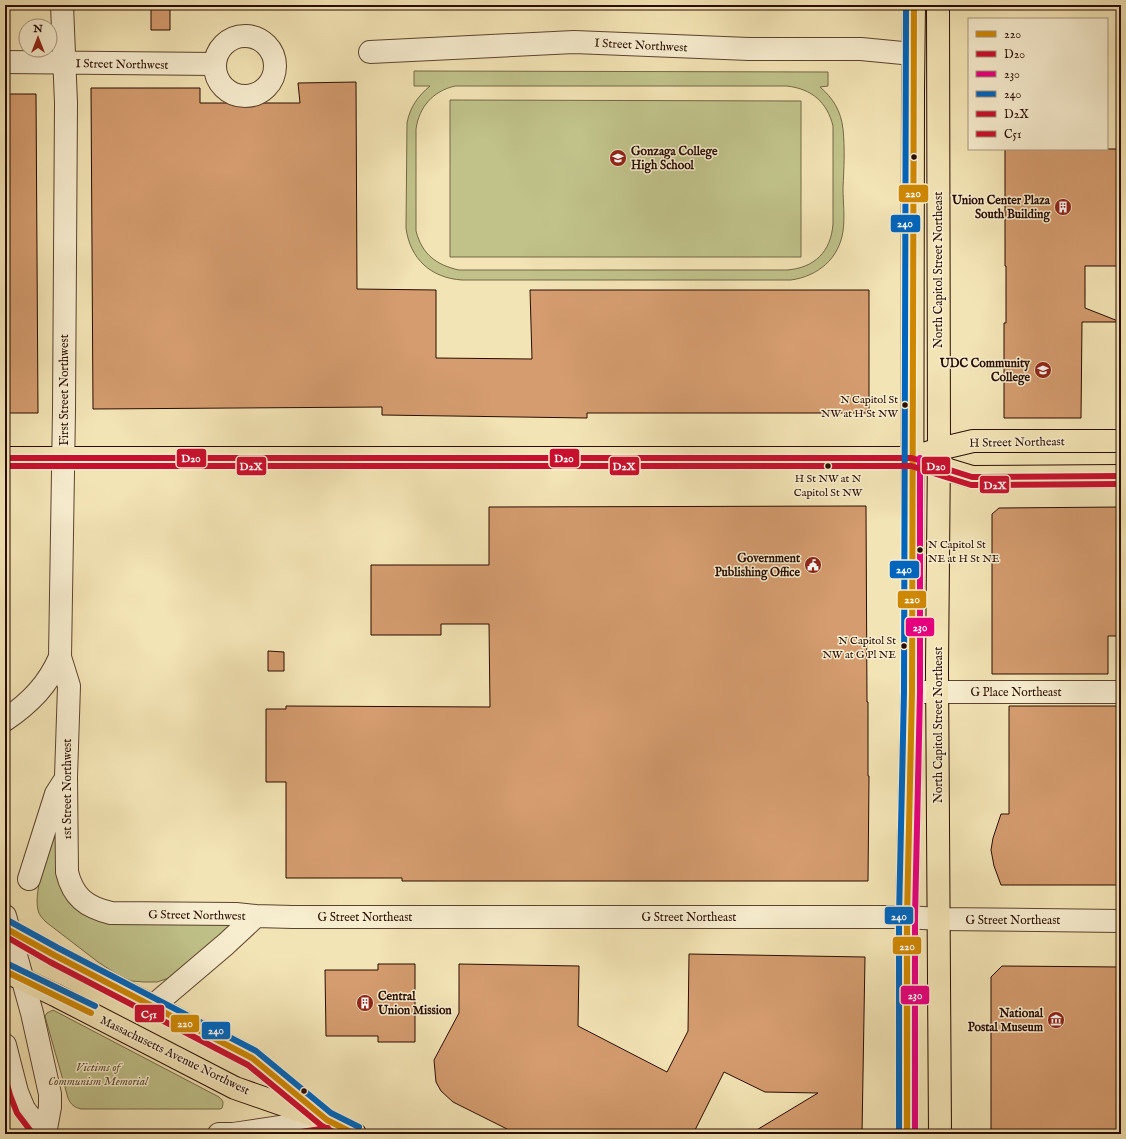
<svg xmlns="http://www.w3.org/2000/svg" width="1126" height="1139" font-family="'IM FELL English',serif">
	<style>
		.green { fill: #c0c28a; stroke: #746846; fill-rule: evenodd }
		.building { fill: #d49c6f; stroke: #290d01 }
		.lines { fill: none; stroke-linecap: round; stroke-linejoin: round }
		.minor-casing { stroke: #5c432e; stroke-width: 24 }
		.major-casing { stroke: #290d01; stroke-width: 24 }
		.minor { stroke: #f7edcf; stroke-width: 22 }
		.major { stroke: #f3e4b5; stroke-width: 22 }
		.bus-1-casing { stroke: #f7edcf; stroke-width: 9 }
		.bus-2-casing { stroke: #f7edcf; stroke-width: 9 }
		.bus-3-casing { stroke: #f7edcf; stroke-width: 9 }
		.bus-4-casing { stroke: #f7edcf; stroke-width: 9 }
		.bus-5-casing { stroke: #f7edcf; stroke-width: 9 }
		.bus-6-casing { stroke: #f7edcf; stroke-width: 9 }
		.bus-1 { stroke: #ce8700; stroke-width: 6 }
		.bus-2 { stroke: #c8102e; stroke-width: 6 }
		.bus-3 { stroke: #e5007d; stroke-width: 6 }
		.bus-4 { stroke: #0065bd; stroke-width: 6 }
		.bus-5 { stroke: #c8102e; stroke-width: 6 }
		.bus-6 { stroke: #c8102e; stroke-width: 6 }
		.bus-dot { fill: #290d01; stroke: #f7edcf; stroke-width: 1.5 }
		.labels { text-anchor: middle; stroke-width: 3; stroke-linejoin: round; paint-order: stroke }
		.bus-label { font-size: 11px; fill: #290d01; stroke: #f7edcf; text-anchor: end }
		.street-label { font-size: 12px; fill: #290d01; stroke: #f7edcf }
		.poi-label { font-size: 12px; font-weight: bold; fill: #290d01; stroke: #f7edcf; text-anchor: end }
		.park-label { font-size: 12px; font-style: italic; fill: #5e4c31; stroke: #f7edcf }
		.line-badge { stroke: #f7edcf; stroke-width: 1.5 }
		.badge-label { font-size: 11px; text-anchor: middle; font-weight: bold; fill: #fff }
	</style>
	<rect width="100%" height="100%" fill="#f3e4b5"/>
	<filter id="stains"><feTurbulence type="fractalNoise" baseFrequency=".005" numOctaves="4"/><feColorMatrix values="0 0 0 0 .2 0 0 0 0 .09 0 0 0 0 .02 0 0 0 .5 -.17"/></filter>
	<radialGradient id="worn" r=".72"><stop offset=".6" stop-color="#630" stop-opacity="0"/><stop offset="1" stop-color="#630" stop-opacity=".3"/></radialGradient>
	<!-- green -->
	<path class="green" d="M414 71 828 72V86L820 87C833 98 841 111 843 129 845 148 844 168 843 188 843 202 845 217 843 231 839 259 818 276 791 280H462C431 278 410 259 406 228L407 123C410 107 418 96 430 86H414ZM455 86H787C812 89 827 102 833 126V224C831 252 814 268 787 270H459C436 265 422 254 416 231V129C419 107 433 91 455 86Z
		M450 100 801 101V257H450Z
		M56 826 68 895 233 925 169 978 157 982H144L131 981 118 975 98 962 46 922C42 918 39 915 38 910 33 888 50 848 56 826Z
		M53 1010 219 1097C223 1100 224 1103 222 1108L220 1109H81C74 1107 71 1105 68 1098L46 1020 45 1016 47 1013Z"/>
	<!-- building -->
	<path class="building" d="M151 5H170V30H151Z
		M356 82 357 289 436 290V358L532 359 530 290H869V413H587V418L382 415V407L93 409 91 88H200V103H300L298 83Z
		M5 94H36L38 413H5Z
		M1005 149H1121V266H1085V308L1118 321V322H1082L1081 418H1004V323H1006V266H1005Z
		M866 506 867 702H868V776H869L868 881H402V878H286V782H266V709H286V706L490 707 489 624H441V635H371V565H489V507Z
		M1121 507V636H1108V674H992V514L999 508Z
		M268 651 284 652V671H268Z
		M1009 706H1121V885H1001L994 866 991 850 993 838 1001 814H1009Z
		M689 954 865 957 862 1134H750L818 1093 765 1092 724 1072 693 1134H517L453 1102 441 1091 436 1082 434 1060 459 1013V964L579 966 578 1026 667 1072 688 1031Z
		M378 964H415V1042H378V1036H326L325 970H378Z
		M1002 966 1121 967V1134H991V977Z"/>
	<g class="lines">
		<!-- minor casing -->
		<g class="minor-casing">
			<path id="minor" d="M215 66a30 30 0 1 1 60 0a30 30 0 1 1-60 0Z
				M370 52 574 42 749 49H861L913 54
				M5 62 215 64
				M60 657 69 686 66 777 67 872C73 897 86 907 111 913L236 914 256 916 293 917H907L939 919 1121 921
				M912 692H1121
				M5 720C30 703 48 685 60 657L64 410 66 103 62 5
				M29 879 56 794 63 783
				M5 916 32 1013 50 1094V1107L45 1134
				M153 1006 226 944 256 916
				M5 1045 17 1092 24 1109 43 1134
				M219 1134H233L327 1120"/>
		</g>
		<!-- major casing -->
		<g class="major-casing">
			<path id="major" d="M938 5 939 449 937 669 940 1134
				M5 458H912L939 449 973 441H1121
				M926 463 972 477 1121 476
				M5 928 54 955 153 1006 252 1058 316 1111
				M5 971 55 995 235 1088 327 1120 355 1134
				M907 1134V917L912 692 913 90 914 5"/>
		</g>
		<!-- minor -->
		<use href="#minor" class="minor"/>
		<!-- major -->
		<use href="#major" class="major"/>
		<!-- bus-1 casing -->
		<g class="bus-1-casing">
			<path id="bus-1" d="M5 928 54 955 252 1058 327 1120 355 1134
				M5 971 91 1013
				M907 1134V917L912 692 914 5"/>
		</g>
		<!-- bus-2 casing -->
		<g class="bus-2-casing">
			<path id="bus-2" d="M5 458H912L972 477 1121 476"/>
		</g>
		<!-- bus-3 casing -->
		<g class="bus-3-casing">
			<path id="bus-3" d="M915 1134V917L920 692V458"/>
		</g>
		<!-- bus-4 casing -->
		<g class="bus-4-casing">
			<path id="bus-4" d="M9 921 58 948 256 1051 331 1113 359 1127
				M8 964 95 1006
				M899 1134V917L904 692 906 5"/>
		</g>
		<!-- bus-5 casing -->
		<g class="bus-5-casing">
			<path id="bus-5" d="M5 466H911L971 485 1121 484"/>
		</g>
		<!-- bus-6 casing -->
		<g class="bus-6-casing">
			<path id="bus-6" d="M5 936 50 962 248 1065 322 1126 337 1134
				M5 1077 10 1095 17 1113 33 1134
				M287 1134 328 1128"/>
		</g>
		<!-- bus-1 -->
		<use href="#bus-1" class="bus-1"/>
		<!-- bus-2 -->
		<use href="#bus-2" class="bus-2"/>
		<!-- bus-3 -->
		<use href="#bus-3" class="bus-3"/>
		<!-- bus-4 -->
		<use href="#bus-4" class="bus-4"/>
		<!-- bus-5 -->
		<use href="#bus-5" class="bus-5"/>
		<!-- bus-6 -->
		<use href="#bus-6" class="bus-6"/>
	</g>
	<!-- icons -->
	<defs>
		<g id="school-disc" transform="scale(0.9)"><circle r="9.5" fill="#8f2418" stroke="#f7edcf"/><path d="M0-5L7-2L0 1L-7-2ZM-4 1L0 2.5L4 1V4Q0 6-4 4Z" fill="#fff"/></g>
		<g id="building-disc" transform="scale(0.9)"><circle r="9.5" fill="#8f2418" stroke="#f7edcf"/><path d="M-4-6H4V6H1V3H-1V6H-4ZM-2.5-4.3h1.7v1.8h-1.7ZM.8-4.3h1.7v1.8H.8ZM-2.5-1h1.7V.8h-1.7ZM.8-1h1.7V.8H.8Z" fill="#fff"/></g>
		<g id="university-disc" transform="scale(0.9)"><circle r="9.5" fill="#8f2418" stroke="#f7edcf"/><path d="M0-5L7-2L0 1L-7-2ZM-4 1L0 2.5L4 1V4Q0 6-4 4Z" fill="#fff"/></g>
		<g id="civic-disc" transform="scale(0.9)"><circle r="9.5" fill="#8f2418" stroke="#f7edcf"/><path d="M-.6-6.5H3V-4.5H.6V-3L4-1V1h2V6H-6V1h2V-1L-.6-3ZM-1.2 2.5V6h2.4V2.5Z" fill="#fff"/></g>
		<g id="museum-disc" transform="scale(0.9)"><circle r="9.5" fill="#8f2418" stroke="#f7edcf"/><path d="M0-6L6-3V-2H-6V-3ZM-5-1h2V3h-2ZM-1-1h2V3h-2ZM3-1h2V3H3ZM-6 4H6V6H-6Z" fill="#fff"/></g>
	</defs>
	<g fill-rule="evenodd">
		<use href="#school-disc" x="618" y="158"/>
		<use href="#building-disc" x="1063" y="207"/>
		<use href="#university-disc" x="1043" y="370"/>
		<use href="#civic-disc" x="813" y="565"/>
		<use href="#building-disc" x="365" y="1003"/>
		<use href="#museum-disc" x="1056" y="1020"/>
	</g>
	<!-- markers -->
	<g class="bus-dot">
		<circle cx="914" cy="157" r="3.5"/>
		<circle cx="905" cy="405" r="3.5"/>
		<circle cx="828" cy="466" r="3.5"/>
		<circle cx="920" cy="550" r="3.5"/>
		<circle cx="904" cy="646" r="3.5"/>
		<circle cx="304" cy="1091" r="3.5"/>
	</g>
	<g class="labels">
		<!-- bus labels -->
		<g class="bus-label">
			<text x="898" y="403">N Capitol St<tspan x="898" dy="14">NW at H St NW</tspan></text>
			<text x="828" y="482" text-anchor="middle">H St NW at N<tspan x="828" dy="14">Capitol St NW</tspan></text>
			<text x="928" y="548" text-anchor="start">N Capitol St<tspan x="928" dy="14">NE at H St NE</tspan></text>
			<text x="896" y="644">N Capitol St<tspan x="896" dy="14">NW at G Pl NE</tspan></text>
		</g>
		<!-- street labels -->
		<g class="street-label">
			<text transform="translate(641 45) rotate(3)" y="4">I Street Northwest</text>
			<text transform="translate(122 64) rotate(1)" y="4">I Street Northwest</text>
			<text transform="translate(938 270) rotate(-90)" y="4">North Capitol Street Northeast</text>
			<text transform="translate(64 390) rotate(-90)" y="4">First Street Northwest</text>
			<text transform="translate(1017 442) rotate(-1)" y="4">H Street Northeast</text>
			<text x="1016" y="696">G Place Northeast</text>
			<text transform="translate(938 725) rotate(-90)" y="4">North Capitol Street Northeast</text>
			<text transform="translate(67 789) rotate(-90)" y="4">1st Street Northwest</text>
			<text transform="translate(197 915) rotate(1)" y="4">G Street Northwest</text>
			<text x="365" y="921">G Street Northeast</text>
			<text x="689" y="921">G Street Northeast</text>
			<text x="1013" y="924">G Street Northeast</text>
			<text transform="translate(175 1055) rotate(26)" y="4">Massachusetts Avenue Northwest</text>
		</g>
		<!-- poi labels -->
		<g class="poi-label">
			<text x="631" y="155" text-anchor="start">Gonzaga College<tspan x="631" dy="14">High School</tspan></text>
			<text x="1050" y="204">Union Center Plaza<tspan x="1050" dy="14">South Building</tspan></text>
			<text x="1030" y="367">UDC Community<tspan x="1030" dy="14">College</tspan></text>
			<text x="800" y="562">Government<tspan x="800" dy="14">Publishing Office</tspan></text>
			<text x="378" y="1000" text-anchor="start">Central<tspan x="378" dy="14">Union Mission</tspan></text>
			<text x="1043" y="1017">National<tspan x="1043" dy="14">Postal Museum</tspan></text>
		</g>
		<!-- park labels -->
		<g class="park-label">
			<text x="98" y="1071">Victims of<tspan x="98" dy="14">Communism Memorial</tspan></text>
		</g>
	</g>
	<g class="line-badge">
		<rect x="898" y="184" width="31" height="19" rx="4" fill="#ce8700"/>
		<rect x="890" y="214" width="31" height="19" rx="4" fill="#0065bd"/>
		<rect x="176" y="448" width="31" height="20" rx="4" fill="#c8102e"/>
		<rect x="549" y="448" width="31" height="20" rx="4" fill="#c8102e"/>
		<rect x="921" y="456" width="30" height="19" rx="4" fill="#c8102e"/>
		<rect x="236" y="456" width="31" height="20" rx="4" fill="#c8102e"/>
		<rect x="609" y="456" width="31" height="20" rx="4" fill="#c8102e"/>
		<rect x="979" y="475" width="31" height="19" rx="4" fill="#c8102e"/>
		<rect x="889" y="560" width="31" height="19" rx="4" fill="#0065bd"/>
		<rect x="897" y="590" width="30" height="19" rx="4" fill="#ce8700"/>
		<rect x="905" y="617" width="30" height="20" rx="4" fill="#e5007d"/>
		<rect x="884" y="906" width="30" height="19" rx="4" fill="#0065bd"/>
		<rect x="892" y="936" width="30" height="19" rx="4" fill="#ce8700"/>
		<rect x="900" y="985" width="30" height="20" rx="4" fill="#e5007d"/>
		<rect x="134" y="1004" width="31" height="19" rx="4" fill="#c8102e"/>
		<rect x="170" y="1014" width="30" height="19" rx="4" fill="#ce8700"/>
		<rect x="201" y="1021" width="30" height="19" rx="4" fill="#0065bd"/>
	</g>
	<g class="badge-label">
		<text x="913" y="197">220</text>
		<text x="905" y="227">240</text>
		<text x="191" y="462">D20</text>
		<text x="564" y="462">D20</text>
		<text x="936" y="470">D20</text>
		<text x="251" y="470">D2X</text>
		<text x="624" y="470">D2X</text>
		<text x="995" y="489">D2X</text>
		<text x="904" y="573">240</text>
		<text x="912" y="603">220</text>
		<text x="920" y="631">230</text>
		<text x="899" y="920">240</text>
		<text x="907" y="950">220</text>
		<text x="915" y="999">230</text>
		<text x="149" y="1018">C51</text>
		<text x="185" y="1027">220</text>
		<text x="216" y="1034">240</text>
	</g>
	<!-- margin -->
	<rect width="1126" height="1139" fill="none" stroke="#f3e4b5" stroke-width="20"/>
	<rect x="6" y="6" width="1114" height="1127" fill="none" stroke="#290d01" stroke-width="2"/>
	<rect x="10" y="10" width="1106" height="1119" fill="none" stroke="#290d01"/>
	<!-- legend -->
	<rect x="968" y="18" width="140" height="132" fill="#f7edcf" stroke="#a5937d"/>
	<rect x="976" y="31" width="20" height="6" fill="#ce8700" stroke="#a5937d"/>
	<text x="1004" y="38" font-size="12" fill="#290d01">220</text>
	<rect x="976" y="51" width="20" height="6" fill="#c8102e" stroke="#a5937d"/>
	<text x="1004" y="58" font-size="12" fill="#290d01">D20</text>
	<rect x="976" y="71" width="20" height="6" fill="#e5007d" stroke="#a5937d"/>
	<text x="1004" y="78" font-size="12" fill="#290d01">230</text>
	<rect x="976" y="91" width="20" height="6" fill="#0065bd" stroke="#a5937d"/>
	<text x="1004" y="98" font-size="12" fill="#290d01">240</text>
	<rect x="976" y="111" width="20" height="6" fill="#c8102e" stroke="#a5937d"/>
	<text x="1004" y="118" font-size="12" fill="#290d01">D2X</text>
	<rect x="976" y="131" width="20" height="6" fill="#c8102e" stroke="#a5937d"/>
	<text x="1004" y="138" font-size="12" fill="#290d01">C51</text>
	<!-- north arrow -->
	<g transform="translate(38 38)"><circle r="19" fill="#f7edcf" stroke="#a5937d"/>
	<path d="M0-3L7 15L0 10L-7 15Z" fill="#8f2418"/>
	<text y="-6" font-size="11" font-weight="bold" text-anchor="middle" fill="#290d01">N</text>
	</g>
	<rect width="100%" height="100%" filter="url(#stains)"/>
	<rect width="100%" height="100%" fill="url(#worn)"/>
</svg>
